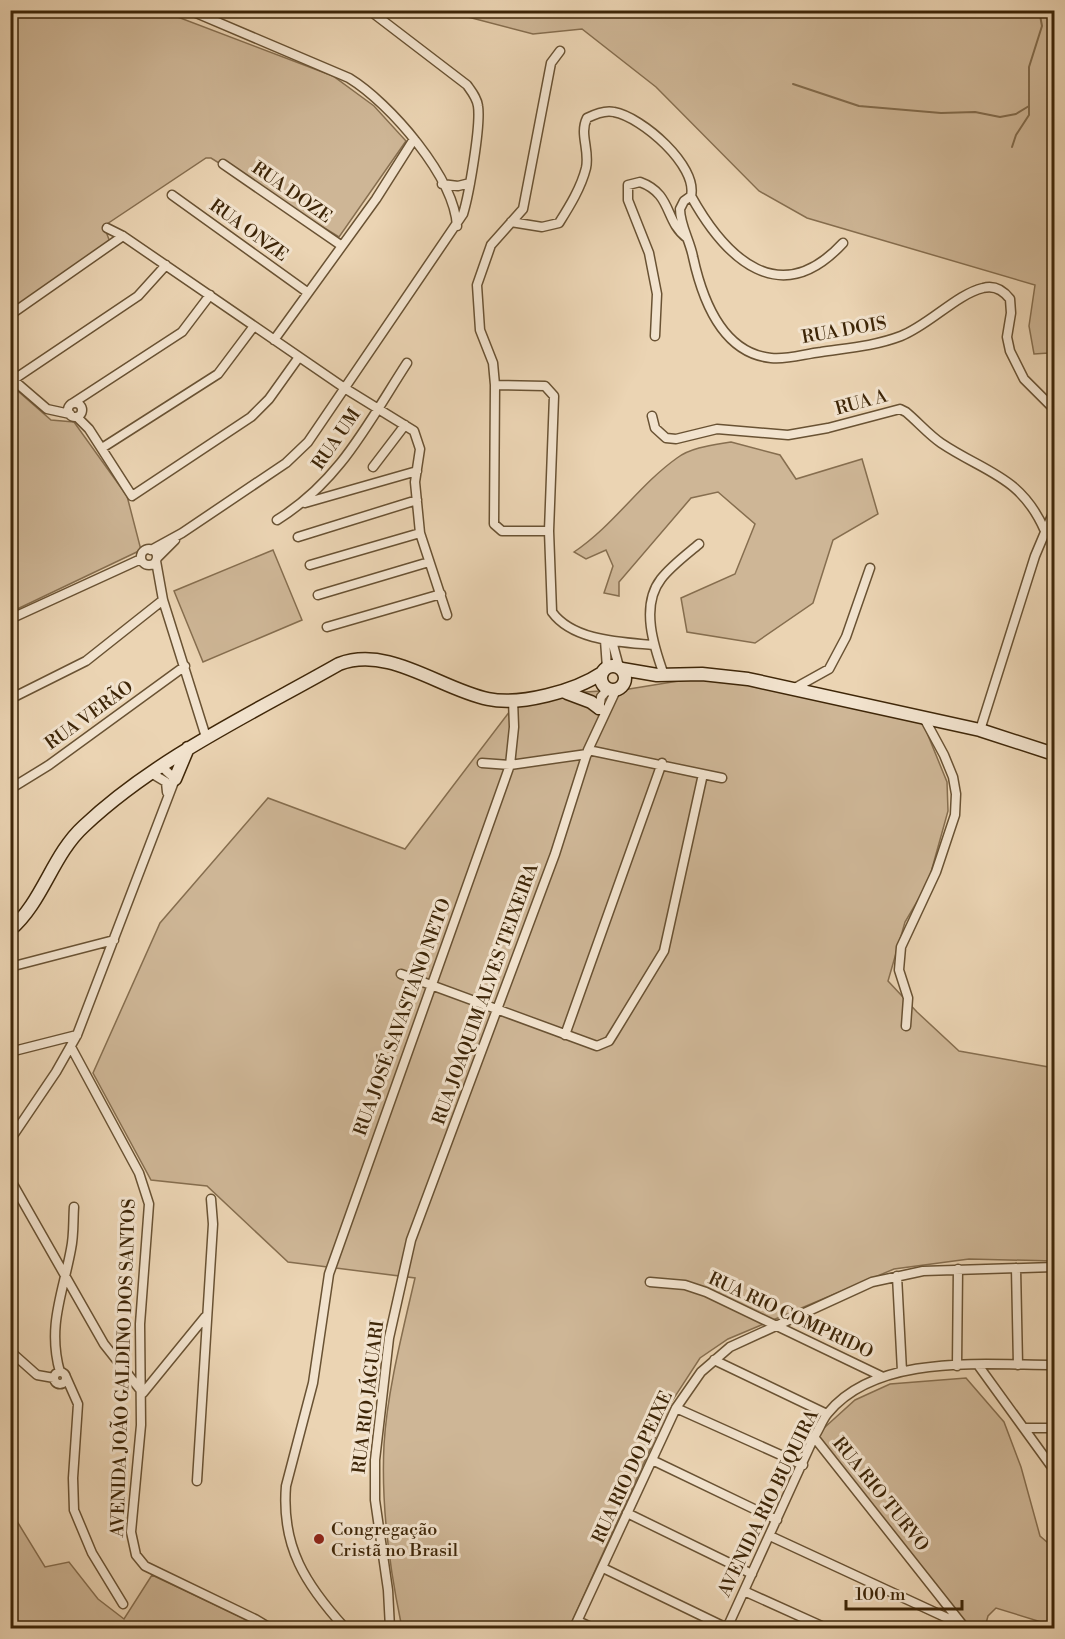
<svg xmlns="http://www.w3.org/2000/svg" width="1065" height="1639" font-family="'Libre Bodoni',serif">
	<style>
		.green { fill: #ceb696; stroke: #866e4f; stroke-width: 1.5 }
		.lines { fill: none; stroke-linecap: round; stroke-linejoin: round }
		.stream { stroke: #826b4c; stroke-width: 2 }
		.street-casing { stroke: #695233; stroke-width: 11 }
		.secondary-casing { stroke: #3e2608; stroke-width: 15 }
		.street { stroke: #f2e3ce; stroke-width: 8 }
		.secondary { stroke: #f2e3ce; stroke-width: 12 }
		.poi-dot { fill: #8f2418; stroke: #f2e3ce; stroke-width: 2 }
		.labels { text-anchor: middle; stroke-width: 6; stroke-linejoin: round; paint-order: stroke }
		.street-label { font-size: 18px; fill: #3e2608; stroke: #f2e3ce }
		.poi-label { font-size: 18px; fill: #3e2608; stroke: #f2e3ce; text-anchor: start }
	</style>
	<rect width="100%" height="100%" fill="#ebd4b3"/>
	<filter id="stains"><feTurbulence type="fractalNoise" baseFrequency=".00333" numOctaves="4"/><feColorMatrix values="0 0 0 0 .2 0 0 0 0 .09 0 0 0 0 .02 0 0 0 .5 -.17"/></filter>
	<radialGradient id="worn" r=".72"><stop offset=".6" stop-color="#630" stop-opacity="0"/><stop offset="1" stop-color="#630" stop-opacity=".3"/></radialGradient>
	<!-- green -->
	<path class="green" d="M11 11H162L333 76 374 106 406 141 339 237 211 158H206L104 226 111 245 11 309Z
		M445 11H1054V346L1049 353 1034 354 1029 326 1035 285 807 218 759 191 656 87 582 29 533 34Z
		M11 385 51 420 74 422 127 496 141 550 11 612Z
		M731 442 780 455 796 479 862 459 878 514 833 540 813 603 755 643 687 632 681 598 735 574 755 524 718 492 691 498 619 582V596L604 593 613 566 606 550 586 559 574 552C613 526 639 485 677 458 692 447 714 445 731 442Z
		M273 550 302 620 203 662 174 591Z
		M703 677 747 682 923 723 947 782 948 811 928 883 905 922 888 981 917 1012 959 1051 1054 1068V1261L969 1259 894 1269 728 1339 700 1358 672 1401 569 1628H451L401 1623C389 1565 381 1505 384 1445 387 1392 403 1330 415 1278L288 1262 207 1186 151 1180 93 1073 160 923 268 798 405 849 516 703 571 693 629 689Z
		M966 1378 1004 1422 1021 1467 1040 1536 1054 1548V1626L996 1608 988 1616 985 1627 961 1625 814 1437 855 1400 890 1384Z
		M10 1499 12 1513 45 1567 69 1562 98 1599 124 1619 152 1575 264 1628H11Z"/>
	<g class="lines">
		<!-- stream -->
		<path class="stream" d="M793 84 859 106 941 113 975 112 1000 117 1016 114 1029 106
			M1012 147 1016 135 1029 115V67L1042 26 1039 10"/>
		<!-- street casing -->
		<g class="street-casing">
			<path id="street" d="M189 10 349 78C390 103 454 177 457 226
				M223 164 342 246
				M442 184 458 186 470 183
				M172 195 307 292
				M511 222 542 227 559 223C569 207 581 188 586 168 590 150 579 134 587 118 595 114 606 110 614 112 642 117 698 166 691 196
				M107 228 123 236 346 389 414 431 420 449 415 482 420 533 447 615
				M843 243C780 311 726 259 691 196L684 201 680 209C680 225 690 241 693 257 702 298 722 353 771 358 787 360 804 354 821 352 848 348 875 346 901 336 929 325 957 294 983 288 994 285 1003 290 1010 299L1011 313 1007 337 1010 351 1024 379 1054 409
				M10 315 123 236
				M655 336 657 294 649 253 628 200V185L640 182C673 194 664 221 687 238
				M274 340 376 199 414 139
				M11 378 47 409 70 414
				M13 380 138 296 166 265
				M495 385 545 386 554 396 549 531 552 612C573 641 621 642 653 645
				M73 403 182 332 210 295
				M68 410a7 7 0 1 1 14 0a7 7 0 1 1-14 0Z
				M652 416 655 428 666 438 676 439 717 429 788 435 828 428 900 409 906 412C918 422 928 434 941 443 986 473 1021 476 1045 531
				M77 417 89 429 132 496 251 417 269 399 299 357
				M102 448 218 374 254 326
				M373 467 405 425
				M305 503 417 471
				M277 520C340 481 368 423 407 363
				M549 531H502L494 524 495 385 493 363 480 330 477 285 491 245 523 209 551 63 560 51
				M298 537 417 500
				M141 557a8 8 0 1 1 16 0a8 8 0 1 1-16 0Z
				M151 550 182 533 286 463 308 442 463 214C469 195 481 125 478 106 477 98 472 92 467 85L369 10
				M157 558 175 540
				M156 561 163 600 206 737
				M310 565 420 533
				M318 595 429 562
				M10 619 141 559
				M327 627 441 594
				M605 640 607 668
				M612 641 619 667
				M664 675C654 647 640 606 661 579 671 566 686 555 699 544
				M793 689 829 669 846 637 870 568
				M10 699 86 661 163 600
				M599 710 601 697 608 689
				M980 730 1035 556 1054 511
				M588 750 722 778
				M482 763 510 765 587 754
				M151 773 166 782 167 792
				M10 789 49 765 185 666
				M10 967 114 940
				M401 974 597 1046 609 1041 614 1033 664 951 703 774
				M906 1026 908 998 899 970 901 947 936 872 955 815 956 794 953 777 944 755 924 718
				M565 1035 662 763
				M71 1047 139 1173 149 1204 140 1324 141 1425 131 1532 136 1555 145 1566 255 1619 270 1628
				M10 1052 77 1035
				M10 1140 56 1072 77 1035 175 779 161 766
				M10 1179 104 1344 142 1392
				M1016 1268 1018 1365
				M897 1276 902 1371
				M650 1282 685 1285 706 1292 881 1376
				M10 1351 37 1375 54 1378
				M714 1360 827 1414
				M978 1365 1054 1470
				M957 1366 958 1269
				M54 1378a6 6 0 1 1 12 0a6 6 0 1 1-12 0Z
				M60 1372C47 1326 63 1293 71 1249 74 1235 73 1221 74 1207
				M66 1377 78 1404 73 1478 74 1510 92 1553 123 1604
				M143 1393 205 1317
				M676 1408 803 1465
				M1024 1428H1054
				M814 1437 965 1628
				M652 1460 777 1520
				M197 1481 213 1224 211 1199
				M627 1513 752 1574
				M770 1536 958 1623
				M603 1568 727 1628
				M744 1591 826 1628
				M578 1621 593 1628
				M345 1628C306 1585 281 1547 286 1486L313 1383 329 1274 510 765 514 727 513 700
				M390 1628 388 1590 375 1500V1460L389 1338 411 1240 555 854 588 750 617 688
				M574 1628 676 1408 701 1372 730 1347 872 1282 923 1271 1054 1267
				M727 1628 814 1437C819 1430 822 1420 828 1413 877 1353 985 1365 1054 1365"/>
		</g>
		<!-- secondary casing -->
		<g class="secondary-casing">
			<path id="secondary" d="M601 678a12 12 0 1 1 24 0a12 12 0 1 1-24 0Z
				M622 669 657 675 702 674 748 679 980 730 1054 754
				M567 693 591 702 599 708
				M175 779 188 748
				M10 930C43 902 52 855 84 826 156 758 253 713 339 664 389 645 440 689 488 699 520 706 575 691 602 673"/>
		</g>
		<!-- street -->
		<use href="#street" class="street"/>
		<!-- secondary -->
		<use href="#secondary" class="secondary"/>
	</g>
	<!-- markers -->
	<circle class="poi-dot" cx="319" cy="1539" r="6"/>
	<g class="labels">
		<!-- street labels -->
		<g class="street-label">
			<text transform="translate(292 192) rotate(35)" y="6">RUA DOZE</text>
			<text transform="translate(249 230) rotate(36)" y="6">RUA ONZE</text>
			<text transform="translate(844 330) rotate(-10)" y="6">RUA DOIS</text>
			<text transform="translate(861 402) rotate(-15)" y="6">RUA A</text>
			<text transform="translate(336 439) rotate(-55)" y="6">RUA UM</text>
			<text transform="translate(89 715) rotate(-36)" y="6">RUA VERÃO</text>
			<text transform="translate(485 994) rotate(-70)" y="6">RUA JOAQUIM ALVES TEIXEIRA</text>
			<text transform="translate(402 1017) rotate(-70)" y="6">RUA JOSÉ SAVASTANO NETO</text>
			<text transform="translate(791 1315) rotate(25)" y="6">RUA RIO COMPRIDO</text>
			<text transform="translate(123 1368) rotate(-88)" y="6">AVENIDA JOÃO GALDINO DOS SANTOS</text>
			<text transform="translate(368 1397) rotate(-83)" y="6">RUA RIO JÁGUARI</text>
			<text transform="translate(632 1467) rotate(-65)" y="6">RUA RIO DO PEIXE</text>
			<text transform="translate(881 1494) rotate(51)" y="6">RUA RIO TURVO</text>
			<text transform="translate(768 1503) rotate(-64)" y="6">AVENIDA RIO BUQUIRA</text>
		</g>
		<!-- poi labels -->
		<g class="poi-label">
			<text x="331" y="1535">Congregação<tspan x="331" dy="21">Cristã no Brasil</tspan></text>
		</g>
	</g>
	<!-- margin -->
	<rect width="1065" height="1639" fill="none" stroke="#ebd4b3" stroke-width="36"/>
	<rect x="12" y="12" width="1041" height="1615" fill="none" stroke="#3e2608" stroke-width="3"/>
	<rect x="18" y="18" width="1029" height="1603" fill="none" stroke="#3e2608" stroke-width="1.5"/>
	<!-- scale -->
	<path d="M846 1600v9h116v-9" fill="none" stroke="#3e2608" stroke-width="3"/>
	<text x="855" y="1600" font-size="18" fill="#3e2608" stroke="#f2e3ce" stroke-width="4.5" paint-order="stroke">100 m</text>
	<rect width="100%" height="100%" filter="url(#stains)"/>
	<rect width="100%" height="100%" fill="url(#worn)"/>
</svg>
